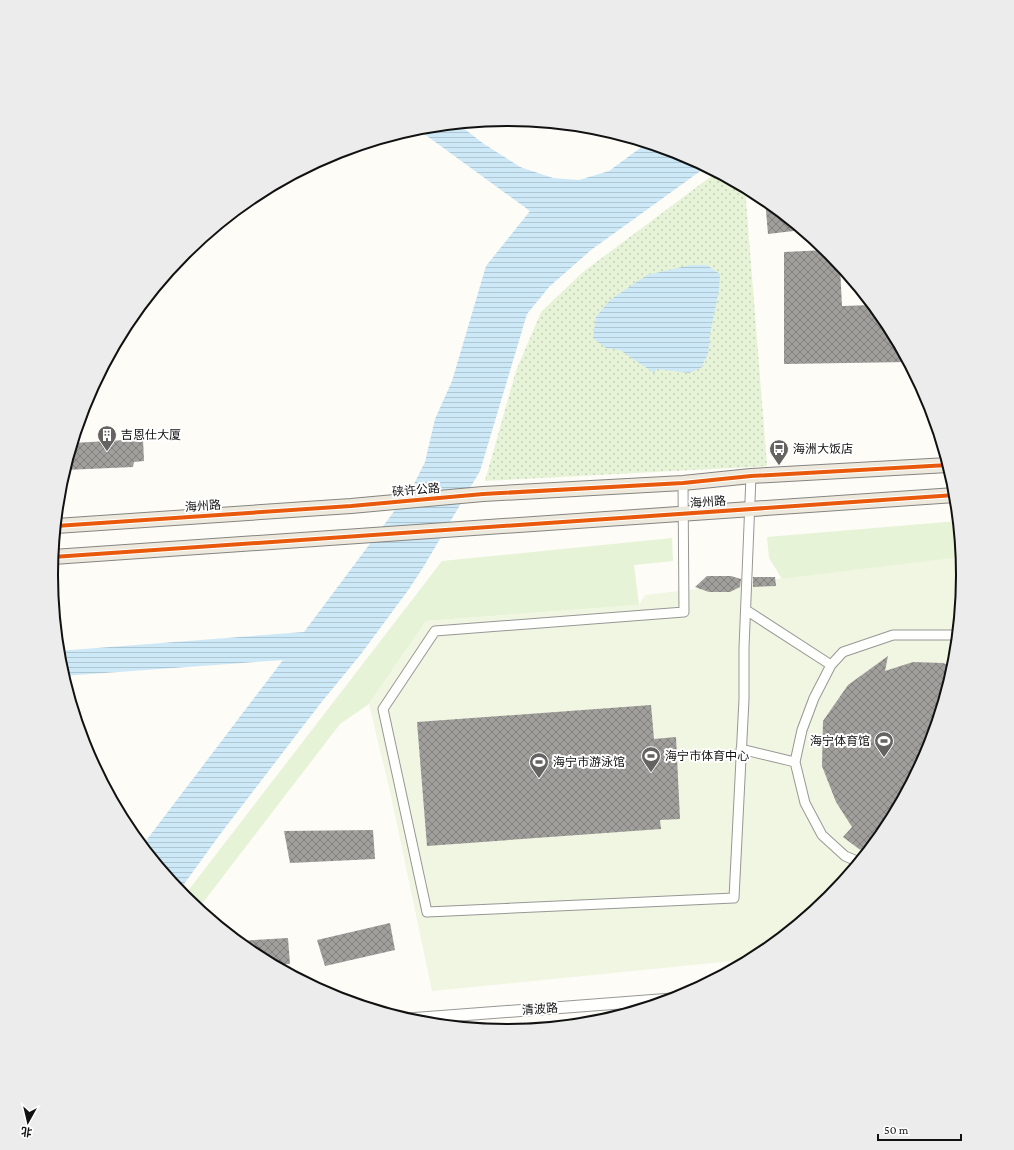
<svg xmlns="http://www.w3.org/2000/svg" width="1014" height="1150" font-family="'Crimson Pro','Noto Sans SC',serif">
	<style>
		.grass { fill: #e7f3d7 }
		.park { fill: url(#park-dots) }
		.pitch { fill: #f0f6e1 }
		.water { fill: url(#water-rules) }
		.building { fill: url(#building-cross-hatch) }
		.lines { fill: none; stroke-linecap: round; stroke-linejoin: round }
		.minor-casing { stroke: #979795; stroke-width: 11 }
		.tertiary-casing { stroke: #979795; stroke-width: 13 }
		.primary-casing { stroke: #858482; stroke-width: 16 }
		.minor { stroke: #fffffe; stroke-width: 9 }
		.tertiary { stroke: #fffffe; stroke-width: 11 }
		.primary { stroke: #ede9dc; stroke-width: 14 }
		.cycleway-casing { stroke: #fff; stroke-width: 6 }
		.cycleway { stroke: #e8590c; stroke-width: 4 }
		.labels { text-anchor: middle; stroke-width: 4; stroke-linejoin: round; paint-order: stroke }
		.poi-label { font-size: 12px; fill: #111; stroke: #fff; text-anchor: start }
		.street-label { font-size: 12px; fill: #111; stroke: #fff }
		.rim { fill: none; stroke: #111; stroke-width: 2 }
	</style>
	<defs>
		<pattern id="park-dots" width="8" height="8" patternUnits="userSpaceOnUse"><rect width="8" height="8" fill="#e7f3d7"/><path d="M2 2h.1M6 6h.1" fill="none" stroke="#c5cfb8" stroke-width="1.8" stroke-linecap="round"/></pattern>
		<pattern id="water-rules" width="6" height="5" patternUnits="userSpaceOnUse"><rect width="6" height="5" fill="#cde8f7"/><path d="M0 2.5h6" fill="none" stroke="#afc6d3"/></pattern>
		<pattern id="building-cross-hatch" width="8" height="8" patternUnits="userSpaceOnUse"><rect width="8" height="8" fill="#a19f9c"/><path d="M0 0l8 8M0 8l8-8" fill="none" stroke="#82807e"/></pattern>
	</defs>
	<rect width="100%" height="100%" fill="#fdfcf7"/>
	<!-- grass -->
	<path class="grass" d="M958 521 963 575 782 579 769 558 767 537Z
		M672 538 673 561 634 565 639 605 426 621 369 704 340 724 198 909 184 896 442 561Z"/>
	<!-- park -->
	<path class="park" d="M717 172 745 188 767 466 485 481 516 371 541 312 583 272Z"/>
	<!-- pitch -->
	<path class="pitch" d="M961 557 963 575 954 664 928 750 886 829 829 898 760 954 752 959 432 991 391 796 369 704 426 621 639 605 645 595Z"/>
	<!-- water -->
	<path class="water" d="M458 124 484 144 520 167 553 178 579 180 609 171 647 143 682 154 706 167 591 250 549 287 527 314 480 471 424 566 409 589 361 654 320 704 221 833 179 891 142 846 283 660 63 676 60 664 58 651 304 632 413 486 425 462 435 419 452 381 486 266 530 211 416 128Z
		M691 265H707L720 274 719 290 710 334 708 354 701 368 689 373 657 369 654 373 620 350 606 348 593 338 596 317 610 300 647 275Z"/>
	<!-- building -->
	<path class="building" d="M765 199 798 227 802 230 768 234Z
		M826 250 840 266 842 306 872 305 886 322 908 362 784 364V252Z
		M143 439 144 461 134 462 133 467 65 470 73 443Z
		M707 576H731L741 579 740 587 730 592H709L695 587Z
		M753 577H775L776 586 753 587Z
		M888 656 885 671 913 662 943 663 953 667 928 750 886 829 867 852 859 849 843 837 852 827 836 802 822 766 823 721 848 685Z
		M651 705 654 739 676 737 680 819 660 820 661 829 427 846 417 722Z
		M373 830 375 859 290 863 284 831Z
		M390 923 395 950 325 966 317 940Z
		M288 938 290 964H273L253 954 238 941Z"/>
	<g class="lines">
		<!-- minor casing -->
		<g class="minor-casing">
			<path id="minor" d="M683 483 684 612 435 631 383 709 427 912 734 898 744 699V648L751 476
				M746 610 831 665 843 652 893 635H957
				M741 749 795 762 805 803 822 835 845 856 859 862
				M795 762 802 730 814 698 831 665"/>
		</g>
		<!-- tertiary casing -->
		<g class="tertiary-casing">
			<path id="tertiary" d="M408 1019 672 999"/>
		</g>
		<!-- primary casing -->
		<g class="primary-casing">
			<path id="primary" d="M56 526 351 506 483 494 683 483 751 476 948 465
				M53 557 955 495"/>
		</g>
		<!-- minor -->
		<use href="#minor" class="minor"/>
		<!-- tertiary -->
		<use href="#tertiary" class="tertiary"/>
		<!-- primary -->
		<use href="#primary" class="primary"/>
		<!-- cycleway casing -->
		<g class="cycleway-casing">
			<path id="cycleway" d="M56 526 351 506 483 494 683 483 751 476 948 465
				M53 557 955 495"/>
		</g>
		<!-- cycleway -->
		<use href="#cycleway" class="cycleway"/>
	</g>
	<!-- icons -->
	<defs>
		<g id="building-pin" transform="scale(1)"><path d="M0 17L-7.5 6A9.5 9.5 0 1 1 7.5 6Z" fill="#646362" stroke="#fff"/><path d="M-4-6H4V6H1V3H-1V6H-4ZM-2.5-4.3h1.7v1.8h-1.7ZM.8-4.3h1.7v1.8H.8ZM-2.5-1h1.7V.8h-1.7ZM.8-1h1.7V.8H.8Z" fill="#fff"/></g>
		<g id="bus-pin" transform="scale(1)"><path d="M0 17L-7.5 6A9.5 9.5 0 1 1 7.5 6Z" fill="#646362" stroke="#fff"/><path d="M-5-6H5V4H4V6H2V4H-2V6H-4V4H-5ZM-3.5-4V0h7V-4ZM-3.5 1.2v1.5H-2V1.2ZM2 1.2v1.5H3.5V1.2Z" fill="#fff"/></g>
		<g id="stadium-pin" transform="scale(1)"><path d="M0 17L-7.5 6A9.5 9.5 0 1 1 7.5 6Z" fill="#646362" stroke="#fff"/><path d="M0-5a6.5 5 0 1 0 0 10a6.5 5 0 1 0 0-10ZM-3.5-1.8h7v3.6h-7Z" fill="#fff"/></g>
	</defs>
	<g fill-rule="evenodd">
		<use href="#building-pin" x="107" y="435"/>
		<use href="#bus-pin" x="779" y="449"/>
		<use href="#stadium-pin" x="884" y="741"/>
		<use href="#stadium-pin" x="651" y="756"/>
		<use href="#stadium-pin" x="539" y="762"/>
	</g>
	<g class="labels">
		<!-- poi labels -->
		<g class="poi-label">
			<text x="121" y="439">吉恩仕大厦</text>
			<text x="793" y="453">海洲大饭店</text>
			<text x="870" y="745" text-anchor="end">海宁体育馆</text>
			<text x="665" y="760">海宁市体育中心</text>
			<text x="553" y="766">海宁市游泳馆</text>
		</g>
		<!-- street labels -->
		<g class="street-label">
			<text transform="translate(416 490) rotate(-5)" y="4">硖许公路</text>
			<text transform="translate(708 502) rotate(-4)" y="4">海州路</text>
			<text transform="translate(203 506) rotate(-4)" y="4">海州路</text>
			<text transform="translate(540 1009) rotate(-4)" y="4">清波路</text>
		</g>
	</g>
	<!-- crop -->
	<path d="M0 0H1014V1150H0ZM58 575a449 449 0 1 1 898 0a449 449 0 1 1-898 0Z" fill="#ececec" fill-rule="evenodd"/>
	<path class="rim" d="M58 575a449 449 0 1 1 898 0a449 449 0 1 1-898 0Z"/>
	<!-- north arrow -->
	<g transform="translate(28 1122) rotate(188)" stroke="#ffffff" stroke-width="3" paint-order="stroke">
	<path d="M0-3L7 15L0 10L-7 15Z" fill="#111111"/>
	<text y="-6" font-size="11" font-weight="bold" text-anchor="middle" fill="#111111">北</text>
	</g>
	<!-- scale -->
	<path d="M878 1134v6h83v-6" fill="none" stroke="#111111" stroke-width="2"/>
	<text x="884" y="1134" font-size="12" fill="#111111" stroke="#ffffff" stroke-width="3" paint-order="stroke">50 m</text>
</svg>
